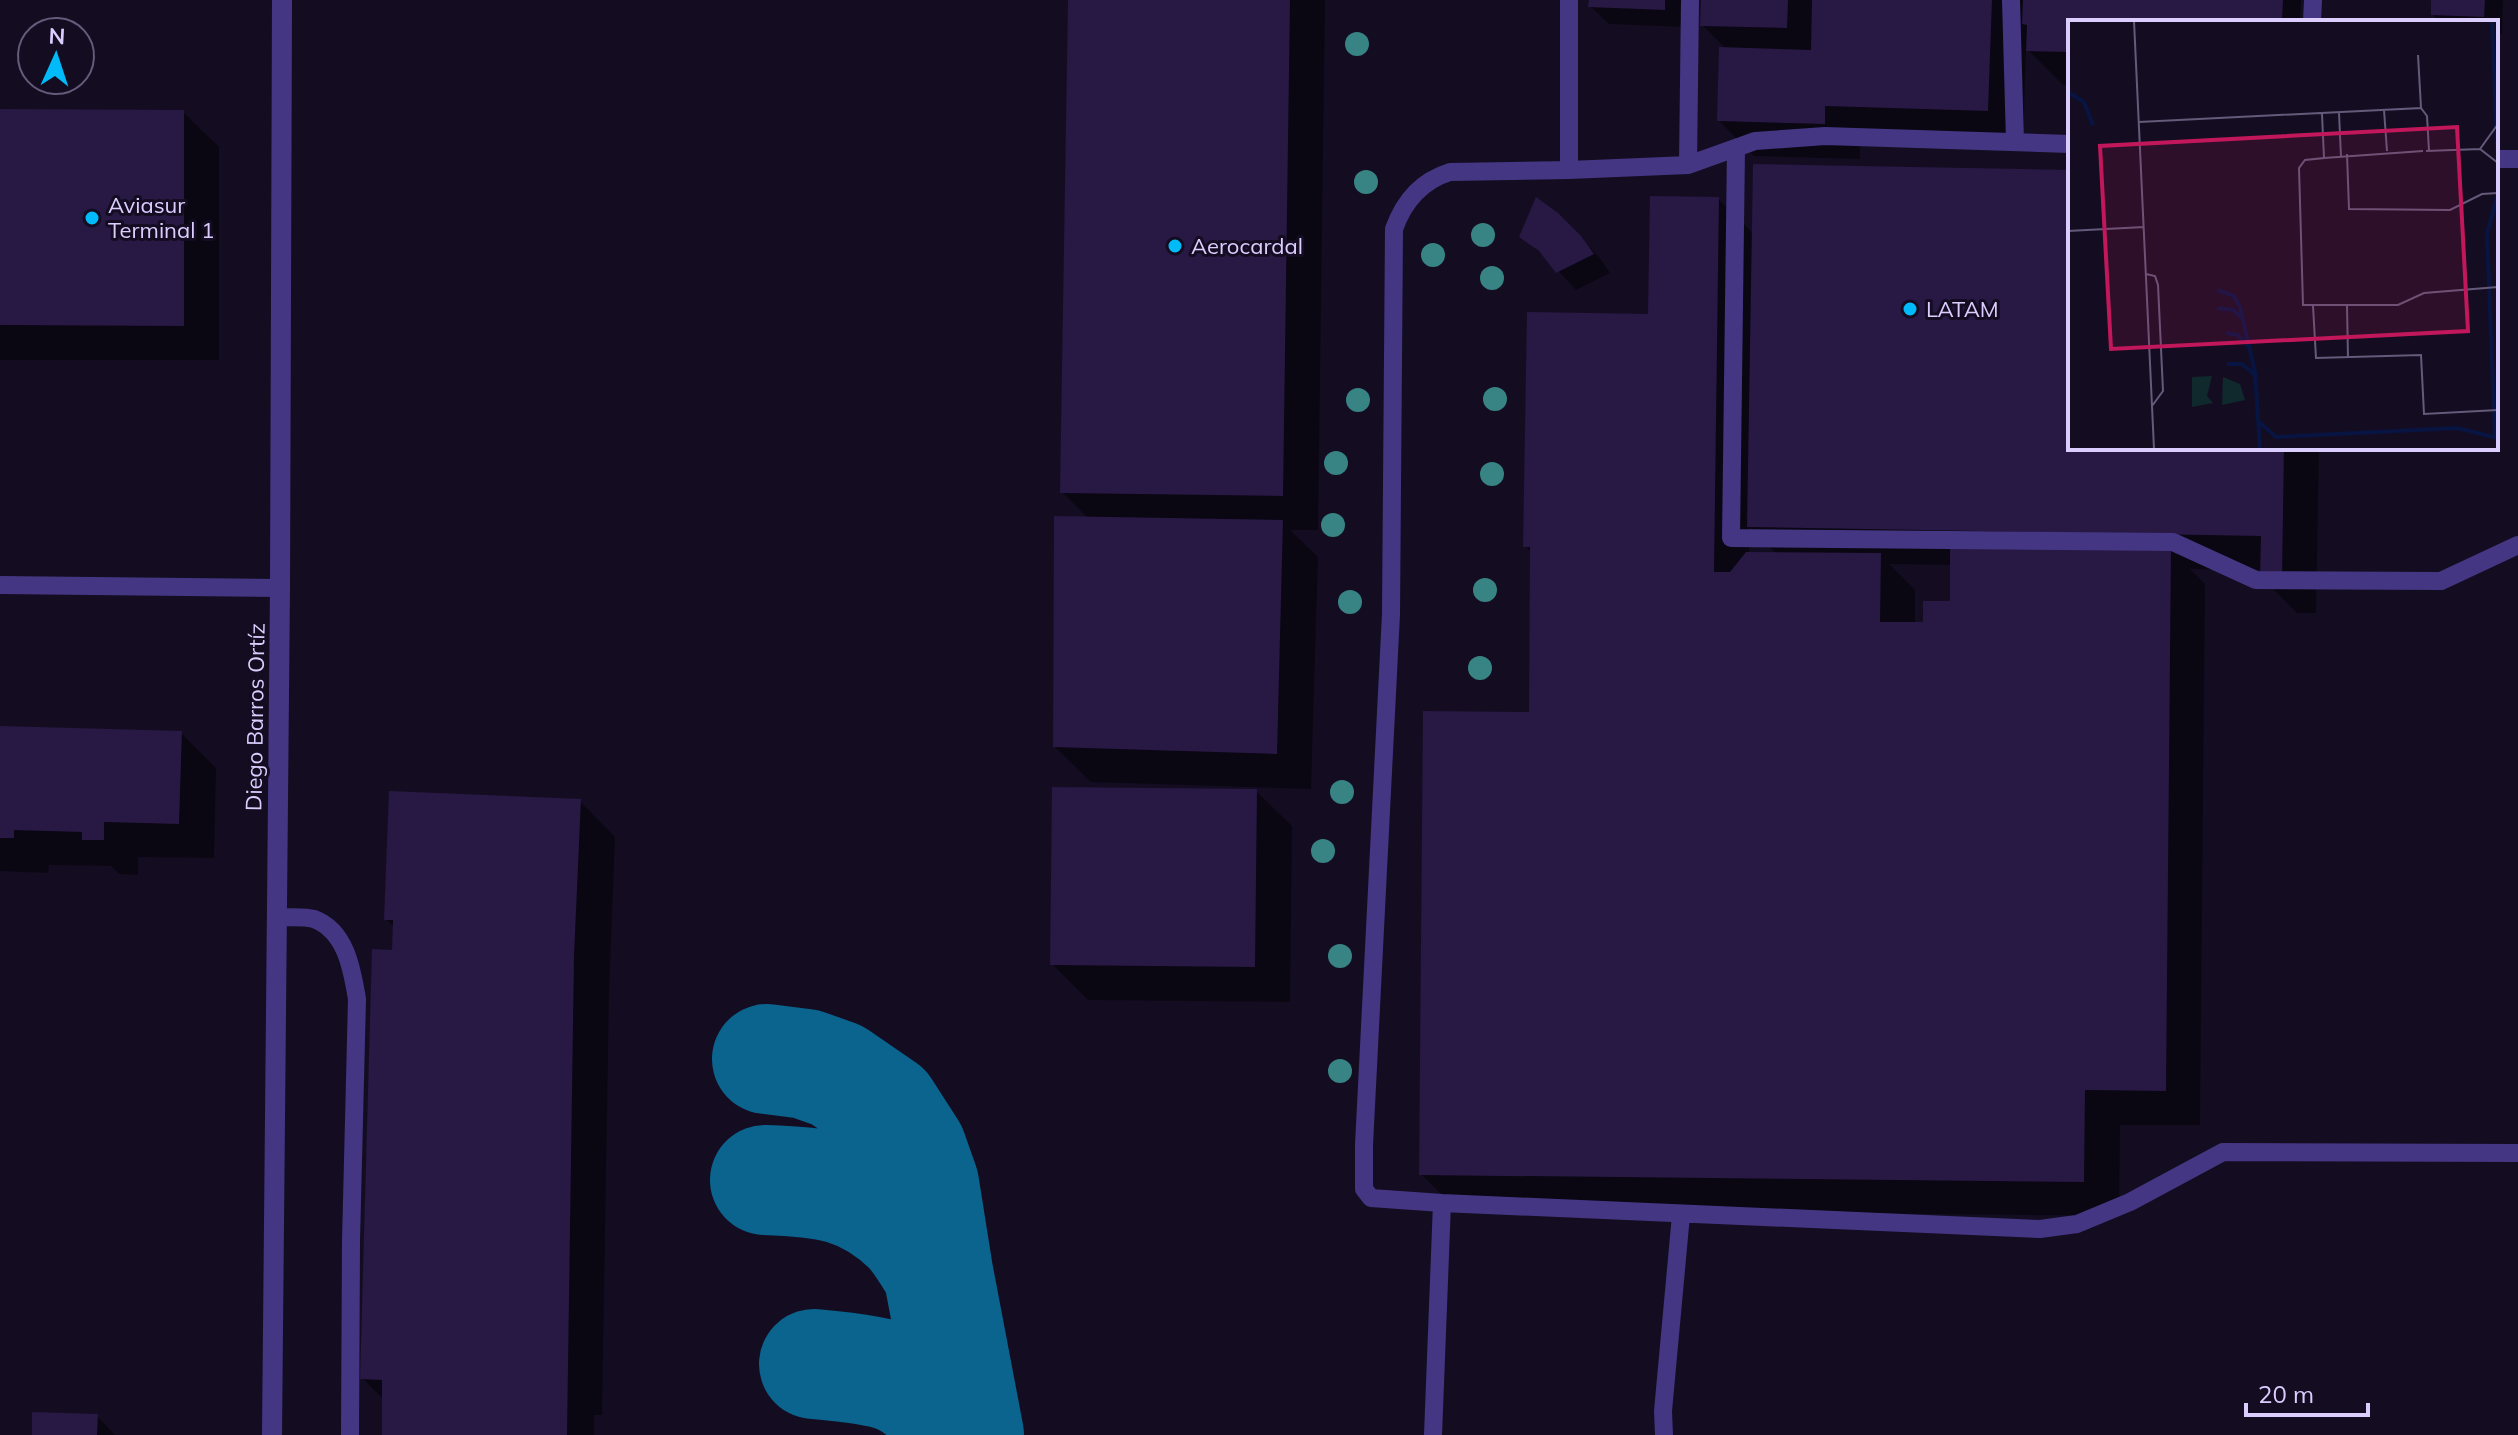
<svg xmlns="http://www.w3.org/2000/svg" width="2518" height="1435" font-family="Mulish,sans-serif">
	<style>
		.shadow { fill: #0007; fill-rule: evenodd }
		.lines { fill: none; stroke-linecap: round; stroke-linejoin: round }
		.taxiway { stroke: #0a648e; stroke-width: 110 }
		.building { fill: #281844 }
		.lane { stroke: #453683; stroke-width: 18 }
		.street { stroke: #453683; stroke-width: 20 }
		.tree { fill: #388384 }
		.poi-dot { fill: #00baf9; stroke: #140d22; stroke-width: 3 }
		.labels { text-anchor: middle; stroke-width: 6; stroke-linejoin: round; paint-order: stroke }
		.poi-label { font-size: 22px; fill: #dbceff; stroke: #140d22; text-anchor: start }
		.street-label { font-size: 22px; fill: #dbceff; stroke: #140d22 }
		.inset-river { fill: none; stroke: #081441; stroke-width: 4 }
		.inset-road { fill: none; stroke: #645a7a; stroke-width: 2 }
		.view { fill: #c2185b; fill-opacity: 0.15; stroke: #c2185b; stroke-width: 4 }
		.inset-edge { fill: none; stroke: #dbceff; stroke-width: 4 }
	</style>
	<rect width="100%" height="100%" fill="#140d22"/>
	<!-- shadow -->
	<path class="shadow" d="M1070 0H1325L1318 530H1290L1318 557 1311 789 1091 782 1055 747 1089 519 1062 492Z
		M1591 0H1684L1683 27 1609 24 1590 6Z
		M1703 0H2301L2300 22H2070V132L2068 130 2069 85H2063L2026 48 2023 145 1860 140V159L1754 156 1719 121 1727 50 1702 25Z
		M2433 0H2503L2502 34H2496V22H2440L2433 15Z
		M0 111 183 112 219 147V360H0Z
		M2070 172V448H2319L2316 613H2297L2262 578V570L2190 569 2205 584 2200 1125H2120L2119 1216 1456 1209 1421 1174 1531 714 1532 553 1525 546 1650 316 1718 199 1754 234ZM1750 527 1764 542 1777 554H1749ZM1889 564 1952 565V603L1925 624H1915V590Z
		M1557 214 1599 257 1610 273 1576 290 1550 262 1522 236Z
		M0 728 181 733 216 768 214 858 138 857V875L119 874 111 866 49 865 48 873 0 871Z
		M1256 791 1292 826 1290 1002 1088 1000 1052 964Z
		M580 801 615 837 609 993 602 1415H594V1435H384V1400L362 1378 394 952 395 928 386 919Z
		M97 1416 115 1435H34Z"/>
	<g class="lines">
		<!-- taxiway -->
		<path class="taxiway" d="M767 1059 806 1064 837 1075 885 1108 912 1150 924 1184 938 1272 969 1435
			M765 1180C824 1182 864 1186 909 1230 920 1242 929 1258 938 1272
			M814 1364C837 1366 879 1370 900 1379 924 1390 945 1414 958 1435"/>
	</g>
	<!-- building -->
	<path class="building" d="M1068 0H1290L1283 496 1060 493Z
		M1589 0H1665V10L1588 7Z
		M1701 0H1788L1787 28 1700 26Z
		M1812 0H1992L1988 111 1825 106V124L1717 121 1719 47 1811 50Z
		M2023 0H2283L2282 22H2070V52L2026 51 2027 25 2022 24Z
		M2431 0H2485L2484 17 2431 15Z
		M2067 61H2070V131H2066Z
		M0 109 184 110V326L0 325Z
		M1753 164 2070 170V448H2284L2282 579 2260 578 2261 536 1747 527Z
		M1650 196 1719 197 1714 572H1730L1746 552 1881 553 1880 622H1923V601H1950V545L2171 547 2166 1091 2085 1090 2084 1182 1419 1175 1423 711 1529 712 1530 547H1523L1527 312 1648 314Z
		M1536 197 1558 213 1581 236 1594 254 1556 273 1539 251 1519 237Z
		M1054 516 1283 520 1277 754 1053 747Z
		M0 726 182 731 179 824 104 822V840H82V832L14 830V838H0Z
		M1052 787 1257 789 1255 967 1050 965Z
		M389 791 581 799 574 956 567 1435H382V1380L360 1379 372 949 392 950 393 920H384Z
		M32 1412 98 1414 97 1435H32Z"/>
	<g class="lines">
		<!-- lane -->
		<path class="lane" d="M1569 0V170L1450 172C1421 181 1404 201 1394 229L1391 614 1364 1145V1189L1371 1198 1442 1203 2040 1229 2077 1224 2130 1202 2223 1152 2518 1153
			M2011 0 2015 141
			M2312 22 2313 0
			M1736 148 1731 538 2173 542 2256 580 2441 581 2518 545
			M2496 159H2518
			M1688 165 1690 0
			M1569 170 1688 165 1755 141 1825 136 2070 144
			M0 585 280 588
			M276 917C287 918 303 916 314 919 346 931 352 969 357 999L351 1241 350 1435
			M1433 1435 1442 1203
			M1664 1435 1663 1411 1681 1215"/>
		<!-- street -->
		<path class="street" d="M272 1435 280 588 282 0"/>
	</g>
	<!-- trees -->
	<g class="tree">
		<circle cx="1357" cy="44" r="12"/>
		<circle cx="1366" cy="182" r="12"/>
		<circle cx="1483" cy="235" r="12"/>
		<circle cx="1433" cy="255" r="12"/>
		<circle cx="1492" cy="278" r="12"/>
		<circle cx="1495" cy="399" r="12"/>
		<circle cx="1358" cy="400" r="12"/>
		<circle cx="1336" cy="463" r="12"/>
		<circle cx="1492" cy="474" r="12"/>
		<circle cx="1333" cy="525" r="12"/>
		<circle cx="1485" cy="590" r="12"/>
		<circle cx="1350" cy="602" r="12"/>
		<circle cx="1480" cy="668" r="12"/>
		<circle cx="1342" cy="792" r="12"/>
		<circle cx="1323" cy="851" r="12"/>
		<circle cx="1340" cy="956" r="12"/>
		<circle cx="1340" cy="1071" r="12"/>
	</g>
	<!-- markers -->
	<g class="poi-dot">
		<circle cx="92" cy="218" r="8"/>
		<circle cx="1175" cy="246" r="8"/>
		<circle cx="1910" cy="309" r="8"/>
	</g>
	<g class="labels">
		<!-- poi labels -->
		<g class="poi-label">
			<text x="108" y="213">Aviasur<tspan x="108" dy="25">Terminal 1</tspan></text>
			<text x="1191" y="254">Aerocardal</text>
			<text x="1926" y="317">LATAM</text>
		</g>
		<!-- street labels -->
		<g class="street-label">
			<text transform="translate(255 717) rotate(-89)" y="8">Diego Barros Ortíz</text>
		</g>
	</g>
	<!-- overview -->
	<g transform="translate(2068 20)">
		<rect width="430" height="430" fill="#140d22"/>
		<path d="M144 356 139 376 145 383 124 387V357ZM155 357 172 364 177 380 154 385Z" fill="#10292d"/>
		<path class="inset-river" d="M424 1 430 152M0 72 16 82 25 105M149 270 166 276 172 287 187 352 192 429M149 288 165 290 175 299M158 313 170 315 182 328M159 344H174L187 355M191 402 208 417 389 408 430 418M427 417 419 214 430 173"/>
		<path class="inset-road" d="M66 1 86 429M353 88 359 96 361 131M316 90 319 131M271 93 273 137M254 94 256 138 237 140 231 148 235 285H330L356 273 430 267M71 102 353 88 350 35M412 129 430 104M358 131 412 129 430 143M279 134 281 189 382 190 414 174 430 173M256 138 355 131M0 211 76 207M78 254 87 256 90 265 95 371 84 386M245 286 248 338 353 335 356 394 430 390M279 286 280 338"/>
		<path class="view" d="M389 107 400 311 43 329 32 126Z"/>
		<rect width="430" height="430" class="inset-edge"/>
	</g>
	<!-- north arrow -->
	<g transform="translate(56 56) rotate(3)"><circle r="38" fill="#140d22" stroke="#645a7a" stroke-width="2"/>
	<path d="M0-6L14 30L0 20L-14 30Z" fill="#00baf9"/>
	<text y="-12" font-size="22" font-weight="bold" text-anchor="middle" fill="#dbceff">N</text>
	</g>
	<!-- scale -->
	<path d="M2246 1403v12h122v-12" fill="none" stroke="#dbceff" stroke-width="4"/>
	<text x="2258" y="1403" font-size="24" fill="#dbceff" stroke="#140d22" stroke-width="6" paint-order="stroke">20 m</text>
</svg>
